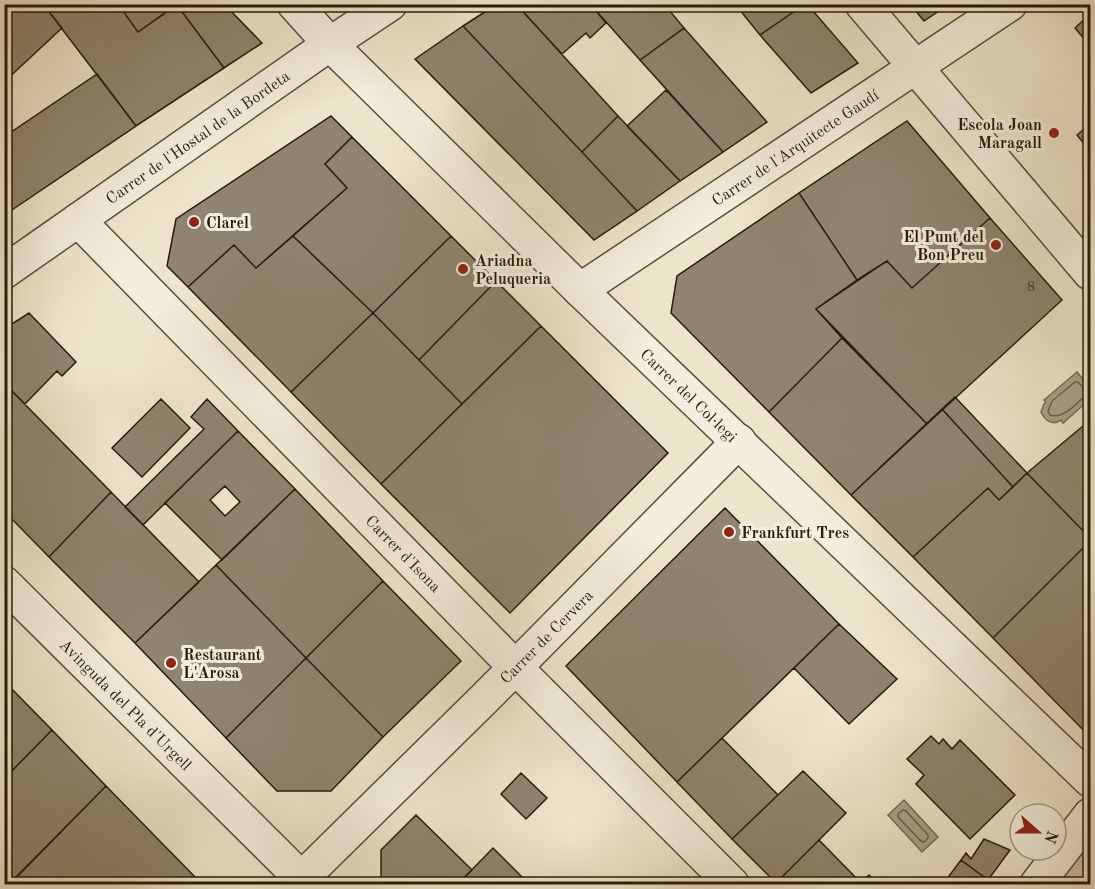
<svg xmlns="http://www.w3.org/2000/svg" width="1095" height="889" font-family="'Old Standard TT',serif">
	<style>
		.green { fill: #cbc3ab; stroke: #796f5c; stroke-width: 1.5 }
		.water { fill: #aaa08a; stroke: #766b58; stroke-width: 1.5 }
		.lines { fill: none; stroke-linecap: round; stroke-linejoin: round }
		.shore { stroke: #685e4b; stroke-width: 1.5 }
		.building { fill: #8e846f; stroke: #271b0c; stroke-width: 1.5; fill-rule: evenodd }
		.street-casing { stroke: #584e3c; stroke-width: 36 }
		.street { stroke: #f3eedd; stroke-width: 33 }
		.poi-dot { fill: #8f2418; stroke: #f3eedd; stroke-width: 2 }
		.labels { text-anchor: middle; stroke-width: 6; stroke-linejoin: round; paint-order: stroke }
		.number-label { font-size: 14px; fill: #413525 }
		.poi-label { font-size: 16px; font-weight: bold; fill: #271b0c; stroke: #f3eedd; text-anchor: start }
		.street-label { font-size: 16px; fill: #271b0c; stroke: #f3eedd }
	</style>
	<rect width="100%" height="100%" fill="#ede5cb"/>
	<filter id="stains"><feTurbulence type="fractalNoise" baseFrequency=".00333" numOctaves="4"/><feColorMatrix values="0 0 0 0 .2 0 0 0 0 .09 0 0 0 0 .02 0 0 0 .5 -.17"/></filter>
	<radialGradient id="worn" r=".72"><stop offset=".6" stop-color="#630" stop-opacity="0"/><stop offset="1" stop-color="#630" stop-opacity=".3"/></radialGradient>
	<!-- green -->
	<path class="green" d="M1090 849V884H1057L1085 850Z"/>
	<!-- water -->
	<path class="water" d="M1077 372 1090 388V399L1063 423 1061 420C1053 426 1045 421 1041 412L1044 404 1046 402 1044 400Z
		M904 800 938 837 922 852 888 815Z"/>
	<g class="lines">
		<!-- shore -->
		<path class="shore" d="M1075 382H1078L1086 391V395C1076 404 1064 419 1050 415L1048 411 1052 401Z
			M903 810 906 811 928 835V838L924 842 921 841 898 817V814Z"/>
	</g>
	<!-- building -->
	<path class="building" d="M4 4H43L62 28 4 82Z
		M43 4H118L138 32 177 5 224 68 136 126Z
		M118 4H177L138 32Z
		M224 4 262 43 224 68 177 5Z
		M497 4H516L618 116 582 152 463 26Z
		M516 4H590L606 23 590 38 586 33 562 54Z
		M590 4H664L684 28 640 60Z
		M735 4H805L760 35Z
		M805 4H807L858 63 811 93 760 35Z
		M910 4H947L948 5 924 21Z
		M1090 14V46L1075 28Z
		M463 26 582 152 637 211 594 240 415 59Z
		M684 28 767 122 723 152 640 60Z
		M97 74 136 126 6 214 4 213V137Z
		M666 90 723 152 680 181 627 126Z
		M331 116 352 137 325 164 347 188 256 268 234 245 188 287 167 266 176 219Z
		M618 116 680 181 637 211 582 152Z
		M907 121 990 218 912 288 887 261 857 280 799 193Z
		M1090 124V151L1077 135Z
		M352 137 451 236 373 313 293 236 347 188 325 164Z
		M799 193 857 280 816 309 842 338 769 412 671 313 677 276Z
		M990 218 1062 300 927 424 816 309 887 261 912 288Z
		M293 236 373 313 291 392 188 287 234 245 256 268Z
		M451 236 496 281 419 360 373 313Z
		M496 281 541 326 462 404 419 360Z
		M29 313 76 362 62 376 57 371 25 404 4 383V329Z
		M373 313 462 404 381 484 291 392Z
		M541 326 668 453 510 613 381 484Z
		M842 338 927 424 851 495 769 412Z
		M4 383 111 492 49 557 4 511Z
		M955 397 1027 473 1013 487 942 409Z
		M161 399 190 428 142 477 112 448Z
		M207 399 238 431 143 525 125 507 204 429 191 417Z
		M942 409 1013 487 999 500 988 488 913 557 851 495Z
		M1090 420V538L1027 473Z
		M238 431 295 489 222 560 165 503ZM225 486 240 502 225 516 210 500Z
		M1027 473 1090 538V541L993 638 913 557 988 488 999 500Z
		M295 489 383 581 306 658 216 565Z
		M111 492 199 582 135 643 49 557Z
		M725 508 839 624 677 782 566 666Z
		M1090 541V737L993 638Z
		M216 565 306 658 226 738 135 643Z
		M383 581 461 661 383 737 306 658Z
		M839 624 897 679 849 724 794 668Z
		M306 658 383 737 331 791H277L226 738Z
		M4 681 52 730 4 779Z
		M52 730 106 786 9 884H4V779Z
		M931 736 939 744 943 739 952 749 960 740 1015 795 970 839 916 784 924 775 907 759Z
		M722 738 778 795 732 839 677 782Z
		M803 771 846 813 776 883 732 839Z
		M521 773 547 798 526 819 501 794Z
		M106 786 196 878V884H20L15 879Z
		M416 815 472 870 458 884H381V850Z
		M984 839 1010 850 988 880 961 860 966 853 971 859Z
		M819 840 861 883 860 884H777L776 883Z
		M493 848 529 884H458Z
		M961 860 988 880 985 884H943Z
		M869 875 878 884H860Z"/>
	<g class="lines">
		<!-- street casing -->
		<g class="street-casing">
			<g id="street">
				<path id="s1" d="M294 4 330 44 580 290 1090 780"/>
				<path d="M862 4 1090 273"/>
				<path id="s2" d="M78 220 516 668 732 884"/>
				<path id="s3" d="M4 272 330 44 390 4"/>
				<path id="s4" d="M580 290 1010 4"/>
				<path id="s5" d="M4 583 307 884"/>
				<path id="s6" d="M296 884 486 697 739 441"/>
				<path d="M1037 884 1090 815"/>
			</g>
		</g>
		<!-- street -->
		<use href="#street" class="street"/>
	</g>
	<!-- markers -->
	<g class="poi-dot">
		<circle cx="1054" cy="133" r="6"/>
		<circle cx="194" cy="222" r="6"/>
		<circle cx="996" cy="245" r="6"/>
		<circle cx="463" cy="269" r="6"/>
		<circle cx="729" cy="532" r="6"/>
		<circle cx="171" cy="663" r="6"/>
	</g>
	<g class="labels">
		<!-- number labels -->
		<g class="number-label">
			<text x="1031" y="291">8</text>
		</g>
		<!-- poi labels -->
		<g class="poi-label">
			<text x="1042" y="130" text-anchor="end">Escola Joan<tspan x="1042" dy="18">Maragall</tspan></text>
			<text x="206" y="228">Clarel</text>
			<text x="984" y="242" text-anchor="end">El Punt del<tspan x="984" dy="18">Bon Preu</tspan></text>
			<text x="475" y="266">Ariadna<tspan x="475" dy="18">Peluqueria</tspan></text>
			<text x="741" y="538">Frankfurt Tres</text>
			<text x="183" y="660">Restaurant<tspan x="183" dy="18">L'Arosa</tspan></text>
		</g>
		<!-- street labels -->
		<g class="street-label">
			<text dy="6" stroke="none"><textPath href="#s3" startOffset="236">Carrer de l'Hostal de la Bordeta</textPath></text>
			<text dy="6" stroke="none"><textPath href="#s4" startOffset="258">Carrer de l'Arquitecte Gaudí</textPath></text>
			<text dy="6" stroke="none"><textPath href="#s1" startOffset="556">Carrer del Col·legi</textPath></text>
			<text dy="6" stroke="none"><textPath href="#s2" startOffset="466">Carrer d'Isona</textPath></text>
			<text dy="6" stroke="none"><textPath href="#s6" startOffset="352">Carrer de Cervera</textPath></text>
			<text dy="6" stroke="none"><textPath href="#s5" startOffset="172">Avinguda del Pla d'Urgell</textPath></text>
		</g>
	</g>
	<!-- margin -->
	<rect width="1095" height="889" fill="none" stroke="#ede5cb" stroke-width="24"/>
	<rect x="6" y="6" width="1083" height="877" fill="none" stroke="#271b0c" stroke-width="3"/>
	<rect x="12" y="12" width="1071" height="865" fill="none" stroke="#271b0c" stroke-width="1.5"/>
	<!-- north arrow -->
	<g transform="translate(1038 832) rotate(111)"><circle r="28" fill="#f3eedd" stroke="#a19a89" stroke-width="1.5"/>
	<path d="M0-4.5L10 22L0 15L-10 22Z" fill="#8f2418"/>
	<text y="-9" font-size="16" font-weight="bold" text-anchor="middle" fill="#271b0c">N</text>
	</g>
	<rect width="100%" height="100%" filter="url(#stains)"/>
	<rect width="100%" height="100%" fill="url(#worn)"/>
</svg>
